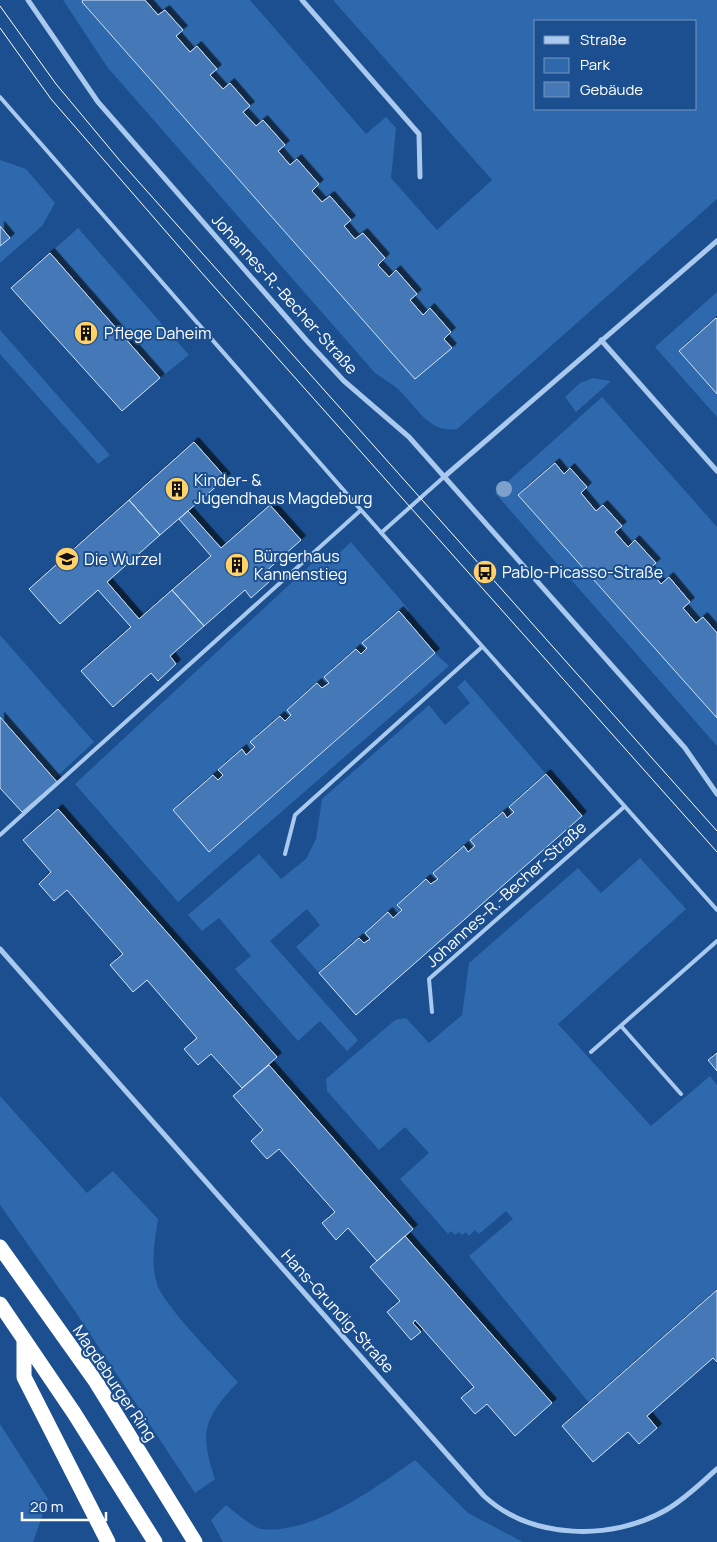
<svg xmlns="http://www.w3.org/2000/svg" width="717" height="1542" font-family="Manrope,sans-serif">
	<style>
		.green { fill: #2e69ad; fill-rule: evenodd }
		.building { fill: #4478b7; stroke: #cfe3fa; filter: url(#shadow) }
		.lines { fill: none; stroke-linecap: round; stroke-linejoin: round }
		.lane { stroke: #a9c9ee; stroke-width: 4 }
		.street { stroke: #a9c9ee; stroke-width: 5 }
		.highway { stroke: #fff; stroke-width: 15 }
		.tram { stroke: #fff; stroke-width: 1 }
		.tree { fill: #7ea0ca }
		.labels { text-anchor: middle; stroke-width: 4; stroke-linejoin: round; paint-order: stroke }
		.street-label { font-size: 16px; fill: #fff; stroke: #1b4f8f }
		.poi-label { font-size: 16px; fill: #fff; stroke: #1b4f8f; text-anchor: start }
	</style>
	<defs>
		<filter id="shadow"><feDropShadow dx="4.5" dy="-4.5" stdDeviation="0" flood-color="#0009"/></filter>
	</defs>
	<rect width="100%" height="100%" fill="#1b4f8f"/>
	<!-- green -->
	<path class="green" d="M63 0H83L82 2 415 379 451 348 444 339 451 332 430 309 423 315 410 300 417 294 396 270 388 277 378 265 385 258 363 233 355 239 344 226 351 220 330 196 322 202 312 191 319 184 297 159 290 165 278 151 285 145 263 120 256 126 243 112 250 106 230 83 223 89 176 36 182 30 165 10 158 15 145 0H250L366 134 386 117 396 128 391 178 437 230 492 180 333 0H717V199L457 429C429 434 416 406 398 389 391 383 382 378 375 373L108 68ZM536 21H696V109H536Z
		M0 160 26 169 55 203 42 226 0 263Z
		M78 228 189 355 160 378 50 253Z
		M717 292V319L679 351 717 394V417L655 347Z
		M0 330 110 455 98 464 0 354Z
		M593 378 611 381 576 412 565 397 580 383Z
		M602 397 717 527V633L703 617 695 623 683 608 690 601 669 578 661 584 649 569 655 563 636 540 628 547 615 532 621 526 603 505 596 511 581 493 587 487 571 468 564 474 554 463 518 495 717 718V746L495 493Z
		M351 542 409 610 404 616 399 611 363 643 367 648 361 654 356 649 324 677 329 683 322 688 317 683 287 710 291 715 285 721 279 716 251 742 255 747 246 755 242 750 219 770 223 775 218 780 212 775 173 810 210 852 435 653 449 666 178 902 75 784 319 557 327 565Z
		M0 635 94 742 55 778 0 716Z
		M465 680 546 774 509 806 514 812 507 818 502 812 471 840 475 846 468 852 464 847 433 873 438 879 431 884 426 879 397 905 402 910 393 918 388 913 365 933 370 939 364 943 359 938 319 973 296 947 320 925 307 909 270 941 358 1040 347 1051 320 1021 298 1041 235 969 251 956 219 918 202 931 188 915 259 854 281 879 306 859 316 839 322 799 429 705 445 725 470 703 457 687Z
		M640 858 686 909 558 1024 651 1126 710 1076 717 1085V1290L589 1403 469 1256 513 1219 506 1211 479 1234 475 1230 469 1236 466 1232 462 1235 459 1232 455 1235 451 1231 448 1234 400 1179 429 1153 405 1127 379 1150 327 1091 326 1079 395 1020 406 1018 429 1043 462 1015 469 963 578 868 601 893Z
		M0 1096 87 1193 113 1171 158 1219C155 1240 150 1262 157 1284 164 1306 220 1362 238 1382 204 1418 199 1432 215 1479L195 1493 75 1311 0 1205Z
		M0 1424 48 1499 33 1542H0Z
		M415 1460 468 1513 523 1542H223L211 1520 226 1505C234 1511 253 1528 261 1529 312 1535 375 1488 415 1460Z"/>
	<!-- building -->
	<path class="building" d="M83 0H145L158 15 165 10 183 30 176 36 190 52 197 46 217 69 210 75 223 89 230 83 250 106 243 112 256 126 263 120 285 145 278 151 290 165 297 159 319 184 312 191 322 202 330 196 351 220 344 226 355 239 363 233 385 258 378 265 389 277 396 270 417 294 410 300 423 315 430 308 451 332 444 339 452 348 415 379 82 2Z
		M0 226 10 238 0 246Z
		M50 253 160 378 122 411 11 288Z
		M716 318 717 319V394L679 351Z
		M194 442 226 478 160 535 129 500Z
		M555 463 564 474 570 468 587 487 581 493 596 511 603 505 622 526 615 532 628 547 635 540 656 563 649 569 661 584 669 577 690 602 683 608 696 623 703 617 717 633V718L518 495Z
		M129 500 160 535 107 582 139 619 172 590 204 626 170 656 176 664 158 681 151 673 113 707 81 671 131 627 98 590 60 624 29 589Z
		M270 505 301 540 263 574 270 581 251 598 245 590 204 626 172 590 211 556 179 519 188 511 221 548Z
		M399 611 435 653 209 852 173 810 213 775 218 780 223 775 218 770 242 749 246 755 255 747 250 742 280 716 285 721 291 715 287 710 317 683 322 688 329 683 324 677 356 649 361 654 367 648 362 643Z
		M0 717 57 782 22 812 0 788Z
		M546 774 582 816 356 1015 319 973 359 938 364 943 370 939 365 933 388 912 393 918 402 910 397 905 426 879 431 884 438 879 433 873 464 846 468 852 475 846 470 840 503 812 507 818 514 812 509 807Z
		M58 809 277 1057 242 1088 211 1054 198 1065 184 1049 197 1038 147 980 133 992 110 965 123 954 67 890 54 901 39 884 51 872 23 840Z
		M717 1053V1071L708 1060Z
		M269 1065 413 1229 377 1261 348 1228 336 1240 322 1223 335 1212 279 1149 267 1159 251 1141 263 1130 233 1096Z
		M405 1236 552 1403 515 1436 487 1404 475 1414 461 1398 474 1387 415 1320 413 1323 421 1332 411 1340 387 1312 400 1301 370 1267Z
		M717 1290V1362L713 1358 647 1416 657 1428 639 1444 628 1432 593 1462 562 1426Z"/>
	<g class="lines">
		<!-- lane -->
		<path class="lane" d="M0 97 361 510 717 910
			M381 533 445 476
			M0 835 361 510
			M285 854 295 815 482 647
			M432 1012 429 979 624 807
			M621 1026 681 1094
			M591 1052 717 941"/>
		<!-- street -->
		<path class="street" d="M28 0 98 102 307 341 344 381 409 437 685 748 717 794
			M302 0 419 134 420 177
			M601 340 717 471
			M445 476 717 241
			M0 949 484 1496C532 1540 612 1541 666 1510 685 1499 701 1483 717 1469"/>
		<!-- highway -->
		<path class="highway" d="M0 1247 96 1382 195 1542
			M0 1304 74 1413 155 1542
			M24 1339V1377L108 1542"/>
		<!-- tram -->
		<path class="tram" d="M0 6 56 84 121 162 717 831
			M0 28 51 99 201 272 717 852"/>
	</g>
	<!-- trees -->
	<circle class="tree" cx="504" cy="489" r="8"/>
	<!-- icons -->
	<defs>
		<g id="building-disc" transform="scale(1.25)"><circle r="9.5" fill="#ffd166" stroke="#1b4f8f"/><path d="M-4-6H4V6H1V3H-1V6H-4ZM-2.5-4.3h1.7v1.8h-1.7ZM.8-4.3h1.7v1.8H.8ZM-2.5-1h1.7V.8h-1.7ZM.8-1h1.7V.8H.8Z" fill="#111"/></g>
		<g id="school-disc" transform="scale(1.25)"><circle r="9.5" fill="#ffd166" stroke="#1b4f8f"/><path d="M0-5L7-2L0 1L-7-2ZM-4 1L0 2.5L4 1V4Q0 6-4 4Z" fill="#111"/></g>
		<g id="bus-disc" transform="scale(1.25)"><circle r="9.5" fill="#ffd166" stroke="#1b4f8f"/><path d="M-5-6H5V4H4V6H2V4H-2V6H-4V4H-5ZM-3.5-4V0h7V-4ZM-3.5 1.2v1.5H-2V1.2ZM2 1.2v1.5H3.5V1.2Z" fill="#111"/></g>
	</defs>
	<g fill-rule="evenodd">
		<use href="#building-disc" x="86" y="333"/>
		<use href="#building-disc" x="177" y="489"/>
		<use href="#school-disc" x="67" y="559"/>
		<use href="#building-disc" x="237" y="565"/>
		<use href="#bus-disc" x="485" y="572"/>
	</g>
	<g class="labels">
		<!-- street labels -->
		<g class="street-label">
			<text transform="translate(285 294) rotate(48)" y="6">Johannes-R.-Becher-Straße</text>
			<text transform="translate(506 894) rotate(-42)" y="6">Johannes-R.-Becher-Straße</text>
			<text transform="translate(338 1311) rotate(48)" y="6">Hans-Grundig-Straße</text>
			<text transform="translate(115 1383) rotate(56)" y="6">Magdeburger Ring</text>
		</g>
		<!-- poi labels -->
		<g class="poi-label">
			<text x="104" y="339">Pflege Daheim</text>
			<text x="194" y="486">Kinder- &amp;<tspan x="194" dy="18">Jugendhaus Magdeburg</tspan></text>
			<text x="254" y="562">Bürgerhaus<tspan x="254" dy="18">Kannenstieg</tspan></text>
			<text x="84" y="565">Die Wurzel</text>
			<text x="502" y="578">Pablo-Picasso-Straße</text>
		</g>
	</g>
	<!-- legend -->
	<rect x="534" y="20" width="162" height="90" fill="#1b4f8f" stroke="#7695bc"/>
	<rect x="544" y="36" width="25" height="8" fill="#a9c9ee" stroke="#7695bc"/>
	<text x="580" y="45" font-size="15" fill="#ffffff">Straße</text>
	<rect x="544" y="58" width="25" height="15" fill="#2e69ad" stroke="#7695bc"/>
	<text x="580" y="70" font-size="15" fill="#ffffff">Park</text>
	<rect x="544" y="82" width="25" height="15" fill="#4478b7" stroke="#7695bc"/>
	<text x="580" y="95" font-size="15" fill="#ffffff">Gebäude</text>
	<!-- scale -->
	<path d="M22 1512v8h84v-8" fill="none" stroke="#ffffff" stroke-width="2.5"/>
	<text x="30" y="1512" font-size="15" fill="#ffffff" stroke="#1b4f8f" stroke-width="4" paint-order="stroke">20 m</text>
</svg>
